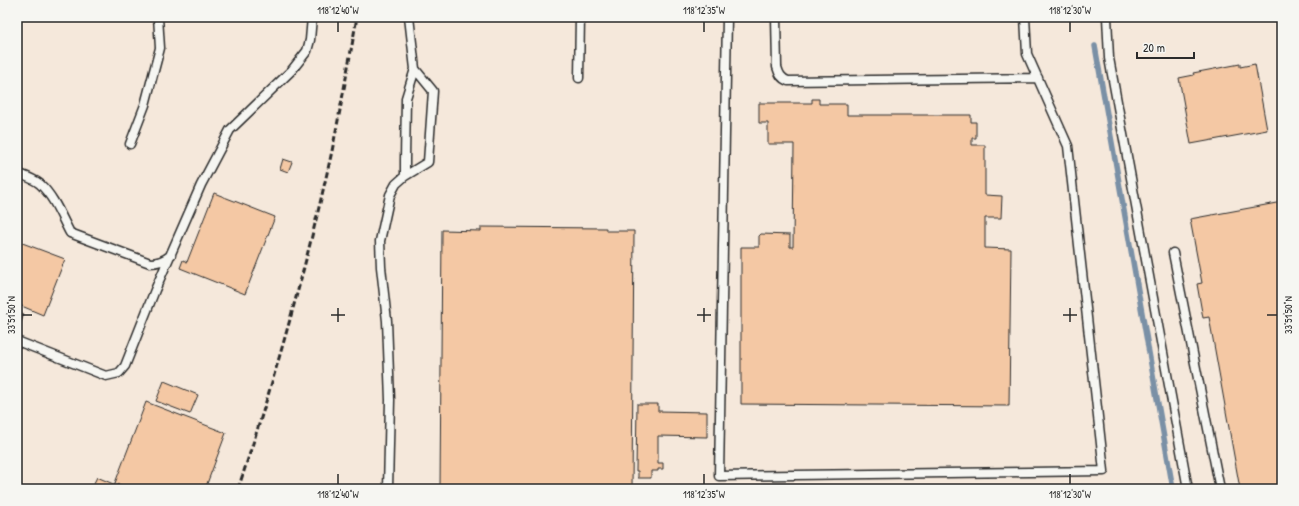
<svg xmlns="http://www.w3.org/2000/svg" width="1299" height="506" font-family="'Patrick Hand',sans-serif">
	<style>
		.built { fill: #f5e8db }
		.lines { fill: none; stroke-linecap: round; stroke-linejoin: round }
		.stream { stroke: #7a90a6; stroke-width: 5.5 }
		.building { fill: #f4c8a4; stroke: #2b2b2b }
		.lane-casing { stroke: #2b2b2b; stroke-width: 11 }
		.lane { stroke: #f6f6f2; stroke-width: 8 }
		.rail { stroke: #2b2b2b; stroke-width: 3; stroke-dasharray: 6 3; stroke-linecap: butt }
		.ticks { fill: none; stroke: #2b2b2b; stroke-width: 1.5 }
		.neatline { fill: none; stroke: #2b2b2b; stroke-width: 1.5 }
		.ticks-label { font-size: 10px; text-anchor: middle; fill: #2b2b2b }
	</style>
	<rect width="100%" height="100%" fill="#f6f6f2"/>
	<filter id="ink" filterUnits="userSpaceOnUse"><feTurbulence type="fractalNoise" baseFrequency=".025" numOctaves="2"/><feDisplacementMap in="SourceGraphic" scale="8" xChannelSelector="R" yChannelSelector="G"/><feConvolveMatrix kernelMatrix="1 2 1 2 8 2 1 2 1" color-interpolation-filters="sRGB"/></filter>
	<g filter="url(#ink)">
		<!-- built -->
		<path class="built" d="M17 17H1282V489H17Z"/>
		<g class="lines">
			<!-- stream -->
			<path class="stream" d="M1095 46 1173 489"/>
		</g>
		<!-- building -->
		<path class="building" d="M1240 64V67L1255 64 1267 130 1191 144 1179 78 1194 75 1193 73Z
			M812 99H819V104H847V115H971V122H976V138H972V145H985V195L1002 196 1001 218H985V248L1011 249 1009 406 741 404V247H759V236L761 234 790 235V247H793L794 144H768V123H759V103H812Z
			M283 159 292 162 288 172 280 169Z
			M214 193 275 217 245 294 180 268 183 260 187 262Z
			M1282 202V489H1240L1209 317 1203 318 1197 284 1202 283 1190 219Z
			M481 227 606 228V231H634L632 489H440L442 230 481 231Z
			M17 241 65 259 43 315 17 304Z
			M17 311 24 314 20 325 17 324Z
			M164 381 198 395 190 414 156 401Z
			M146 402 226 433 205 489H130L115 483Z
			M637 404H658V411L707 412V437L658 436V463H663V469H658V471H651V478H638V471H636Z
			M97 477 125 489H108L94 483Z"/>
		<g class="lines">
			<!-- lane casing -->
			<g class="lane-casing">
				<path id="lane" d="M727 17 719 476 1104 471 1068 146 1027 54 1025 17
					M776 17 777 67C779 74 781 78 788 81L1038 78
					M1107 17 1109 58 1188 489
					M579 78 580 17
					M130 144 145 105 160 48 158 17
					M17 173C25 176 34 179 40 184 54 197 61 216 70 233L150 263C159 263 165 260 171 255
					M405 176V160L406 98 415 69 409 17
					M1173 253 1220 489
					M17 341 106 376 119 373 125 366 155 290 201 185 230 130 292 70 307 51 310 40 312 17
					M388 489 390 400 387 321 381 267 380 241 390 195 396 184 405 176 428 162 433 91 415 69"/>
			</g>
			<!-- lane -->
			<use href="#lane" class="lane"/>
			<!-- rail -->
			<path class="rail" d="M238 489C275 379 307 264 332 151 341 106 349 62 357 17"/>
		</g>
	</g>
	<!-- ticks -->
	<path class="ticks" d="M338 22V32M704 22V32M1070 22V32M338 308V322M704 308V322M1070 308V322M22 315H32M331 315H345M697 315H711M1063 315H1077M1267 315H1277M338 474V484M704 474V484M1070 474V484"/>
	<!-- margin -->
	<rect width="1299" height="506" fill="none" stroke="#f6f6f2" stroke-width="44"/>
	<!-- scale -->
	<path d="M1137 52v6h57v-6" fill="none" stroke="#2b2b2b" stroke-width="2"/>
	<text x="1143" y="52" font-size="12" fill="#2b2b2b" stroke="#f6f6f2" stroke-width="3" paint-order="stroke">20 m</text>
	<rect x="22" y="22" width="1255" height="462" class="neatline"/>
	<g class="ticks-label">
		<text x="338" y="14">118°12'40"W</text>
		<text x="704" y="14">118°12'35"W</text>
		<text x="1070" y="14">118°12'30"W</text>
		<text transform="translate(11 315) rotate(-90)" y="4">33°51'50"N</text>
		<text transform="translate(1288 315) rotate(-90)" y="4">33°51'50"N</text>
		<text x="338" y="498">118°12'40"W</text>
		<text x="704" y="498">118°12'35"W</text>
		<text x="1070" y="498">118°12'30"W</text>
	</g>
</svg>
